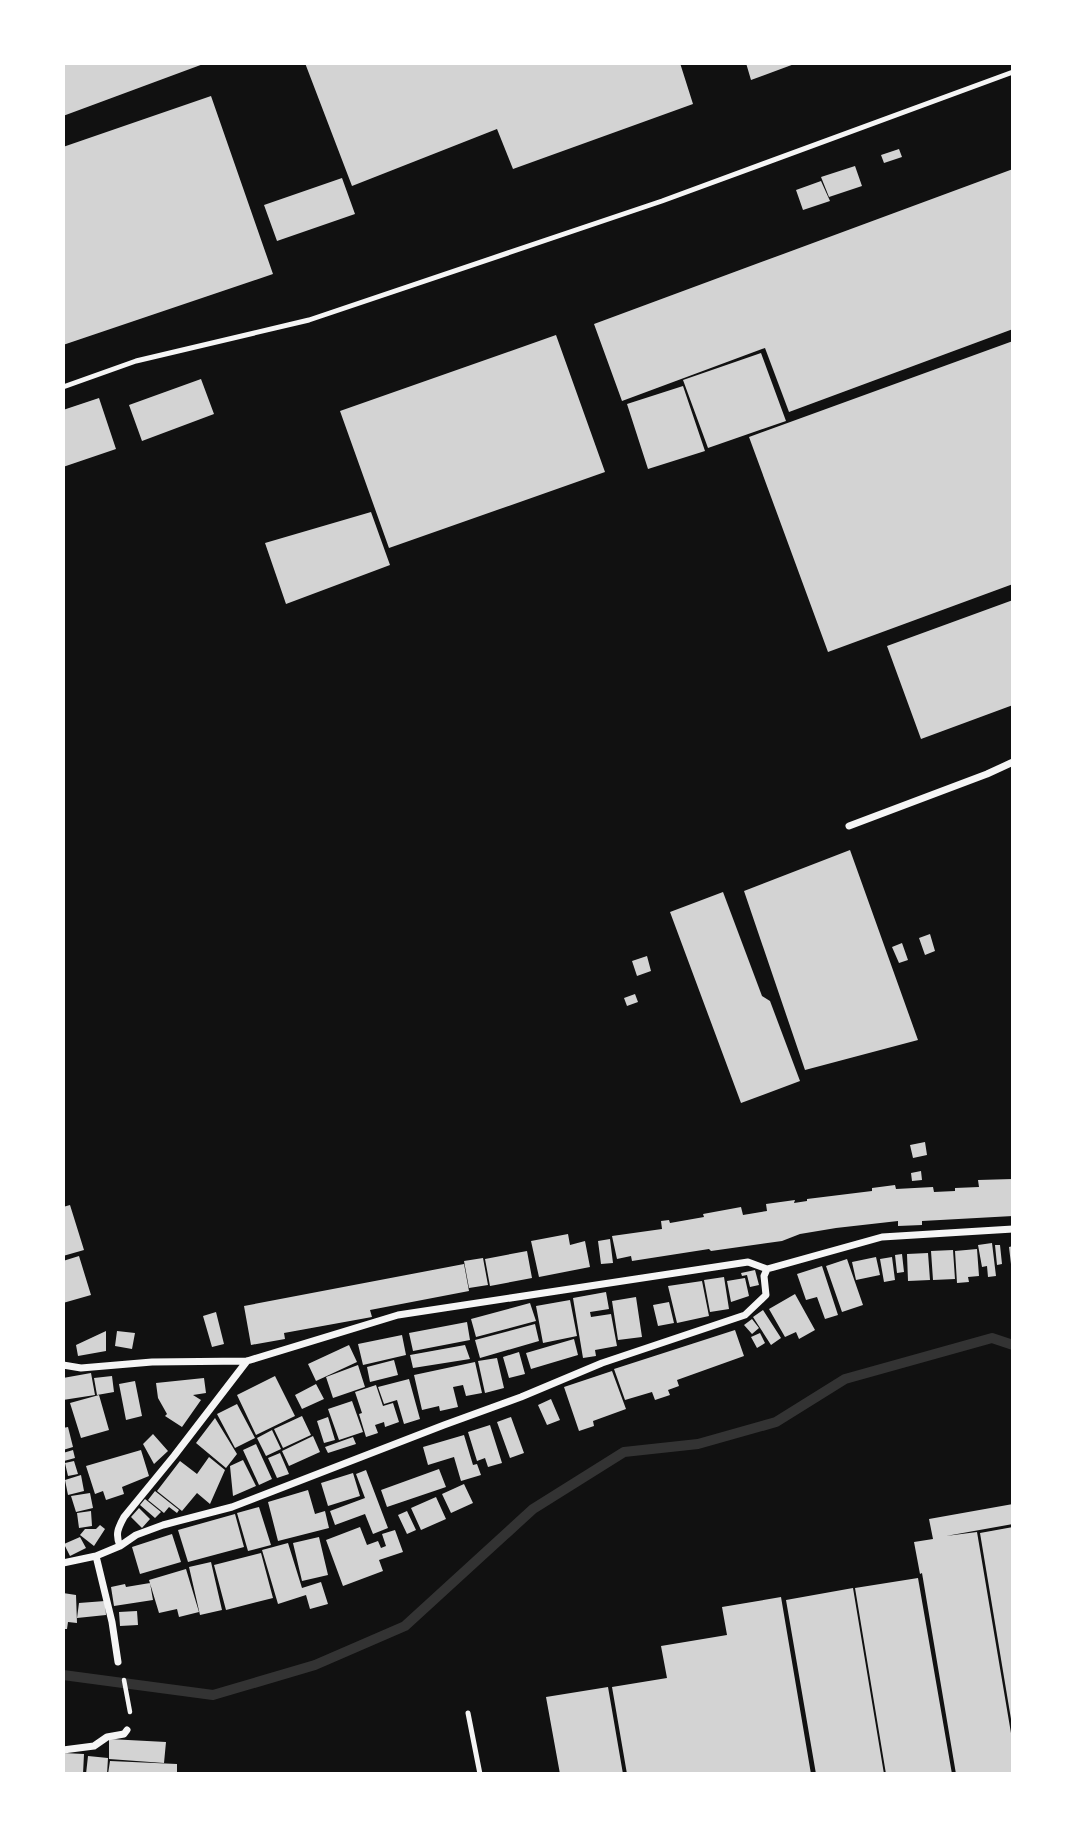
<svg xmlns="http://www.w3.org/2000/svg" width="1076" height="1837" font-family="'Varela Round',sans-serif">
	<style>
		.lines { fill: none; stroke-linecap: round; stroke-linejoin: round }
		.stream { stroke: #333; stroke-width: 10 }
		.building { fill: #d3d3d3 }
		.path { stroke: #f5f5f5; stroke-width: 4.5 }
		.service { stroke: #f5f5f5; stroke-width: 5 }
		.minor { stroke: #f5f5f5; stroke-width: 7 }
	</style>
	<rect width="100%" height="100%" fill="#111"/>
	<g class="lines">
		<!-- stream -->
		<path class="stream" d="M63 1675 213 1695 315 1665 405 1626 533 1509 624 1452 698 1444 776 1422 845 1379 992 1338 1013 1345"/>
	</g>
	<!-- building -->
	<path class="building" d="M63 63H206L63 116Z
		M305 63H680L693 104 513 169 497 129 352 186Z
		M746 63H797L751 80Z
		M211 96 273 274 63 345V147Z
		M899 149 902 157 884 163 881 155Z
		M855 166 862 186 829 197 821 177Z
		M1013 169V329L789 412 765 348 622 401 594 324Z
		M342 178 355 214 277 241 264 205Z
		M821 181 830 201 803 210 796 190Z
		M556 335 605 472 389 548 340 411Z
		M1013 341V584L828 652 749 437Z
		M761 353 786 421 708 448 683 380Z
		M201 379 214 414 142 441 129 405Z
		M683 386 705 451 648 469 627 404Z
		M99 398 116 449 63 467V410Z
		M371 512 390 565 286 604 265 543Z
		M1013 600V705L921 739 887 646Z
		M850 850 918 1040 805 1070 744 891Z
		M723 892 762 996 770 1001 800 1081 741 1103 670 912Z
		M930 934 935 951 925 955 919 938Z
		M902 943 908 960 899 963 892 947Z
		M647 956 651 971 637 976 632 961Z
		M635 994 638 1002 627 1006 624 998Z
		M925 1142 927 1155 913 1158 910 1145Z
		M921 1171 922 1180 912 1181 911 1173Z
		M1013 1179V1216L922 1221V1225L898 1226V1221L836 1228 800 1234 782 1241 711 1251 709 1249 632 1261 631 1256 617 1259 612 1236 662 1229 661 1221 669 1220 670 1223 704 1217 703 1214 741 1207 743 1215 767 1211 766 1204 795 1200 794 1203 807 1201V1199L872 1191V1188L895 1185 896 1189 933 1187 934 1192 955 1191V1188L979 1187 978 1180Z
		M70 1205 84 1250 63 1256V1207Z
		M568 1234 570 1245 585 1241 590 1267 539 1277 531 1241Z
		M610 1239 613 1263 601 1264 598 1241Z
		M992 1243 996 1276 988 1277 987 1266 982 1267 978 1245Z
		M995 1245H1000L1002 1264 997 1265Z
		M1013 1246V1264H1011L1009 1247Z
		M977 1249 979 1276 968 1277 969 1282 957 1283 955 1251Z
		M953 1250 955 1279 933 1280 931 1251Z
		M527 1251 532 1278 490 1286 485 1259Z
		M928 1253 930 1280 908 1281 907 1254Z
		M902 1254 904 1272 897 1273 895 1255Z
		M79 1256 91 1295 63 1303V1261Z
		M876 1257 880 1275 856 1280 852 1262Z
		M892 1257 895 1280 884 1282 880 1259Z
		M483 1258 488 1285 469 1288 464 1261Z
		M847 1259 863 1305 842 1312 826 1266Z
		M464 1264 469 1291 370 1310 372 1317 284 1333 285 1339 251 1345 244 1306Z
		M822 1266 838 1315 825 1319 817 1297 806 1300 797 1274Z
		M755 1270 759 1285 750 1287 747 1275 742 1276 741 1273Z
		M724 1277 729 1309 710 1312 704 1280Z
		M745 1278 749 1296 731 1302 727 1281Z
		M702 1281 709 1316 677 1323 668 1286Z
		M606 1292 609 1309 590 1312 591 1317 611 1314 617 1346 595 1350 596 1356 583 1358 573 1298Z
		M795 1294 815 1330 799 1339 796 1332 785 1337 769 1309Z
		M636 1297 642 1337 618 1340 612 1301Z
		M570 1300 577 1336 543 1343 536 1306Z
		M669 1302 674 1323 658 1326 653 1305Z
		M530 1303 536 1321 476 1337 471 1319Z
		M763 1310 781 1338 771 1345 753 1317Z
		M216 1312 224 1344 212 1347 203 1316Z
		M752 1319 759 1328 752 1334 744 1325Z
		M467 1322 470 1340 413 1351 409 1333Z
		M535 1324 539 1341 480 1358 475 1340Z
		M735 1330 744 1356 677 1380 679 1386 668 1390 670 1395 655 1400 652 1392 625 1400 614 1369Z
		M106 1331V1351L78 1356 76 1345Z
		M117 1331 135 1333 132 1349 115 1346Z
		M760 1333 765 1343 757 1348 751 1337Z
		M402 1335 406 1355 363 1365 358 1344Z
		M574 1339 578 1355 531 1369 526 1353Z
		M349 1345 357 1362 316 1381 308 1364Z
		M465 1345 470 1359 413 1368 410 1355Z
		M519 1352 525 1374 509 1378 503 1357Z
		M497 1358 504 1388 485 1393 478 1361Z
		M394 1360 398 1375 370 1382 367 1367Z
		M475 1362 482 1393 466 1396 463 1385 453 1387 458 1407 440 1411 439 1406 422 1410 414 1375Z
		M358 1365 365 1387 333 1398 326 1377Z
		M612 1371 626 1409 593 1421 594 1426 579 1431 564 1387Z
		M91 1373 95 1395 63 1400V1378Z
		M112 1376 114 1392 97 1395 94 1378Z
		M275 1376 295 1416 256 1435 237 1395Z
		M204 1378 206 1393 193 1395 201 1400 182 1427 165 1416 167 1414 158 1398 156 1383Z
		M409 1379 420 1419 404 1424 397 1400 384 1404 378 1387Z
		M135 1381 142 1416 126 1420 119 1384Z
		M316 1384 324 1399 302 1409 295 1395Z
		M376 1385 383 1406 393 1403 399 1422 385 1427 384 1422 375 1425 378 1433 366 1437 359 1414 362 1413 355 1392Z
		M99 1395 109 1430 81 1438 70 1403Z
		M551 1399 560 1420 547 1425 538 1405Z
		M352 1401 363 1432 339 1440 328 1409Z
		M237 1404 255 1438 235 1448 217 1414Z
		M302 1416 311 1435 283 1448 274 1429Z
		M328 1417 335 1440 324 1443 317 1421Z
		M511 1417 524 1453 510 1458 497 1422Z
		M215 1418 237 1454 226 1468 196 1443Z
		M490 1425 502 1463 488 1467 485 1458 477 1461 468 1432Z
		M68 1427 73 1447 63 1450V1428Z
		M272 1430 281 1449 266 1456 257 1438Z
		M153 1434 168 1451 154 1464 143 1444Z
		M464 1435 473 1465 477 1464 481 1475 461 1481 454 1457 428 1465 423 1447Z
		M313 1436 320 1452 289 1466 282 1451Z
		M353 1437 356 1444 328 1453 325 1447Z
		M256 1444 272 1479 259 1485 243 1450Z
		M73 1450 75 1458 64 1461 63 1453Z
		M141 1450 149 1476 122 1487 124 1494 106 1500 103 1491 95 1494 86 1466Z
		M280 1453 289 1474 277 1478 268 1458Z
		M209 1457 225 1470 210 1504 197 1493 182 1511 157 1491 180 1461 197 1474Z
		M243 1460 256 1486 233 1496 230 1466Z
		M74 1461 78 1474 68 1476 65 1463Z
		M439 1469 446 1487 387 1507 381 1490Z
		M366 1470 388 1528 373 1534 365 1514 335 1525 330 1511 365 1498 356 1474Z
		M353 1473 360 1496 328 1506 321 1483Z
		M81 1475 84 1491 68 1495 65 1480Z
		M464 1484 473 1503 451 1513 442 1494Z
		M308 1490 315 1514 325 1511 329 1528 278 1541 268 1502Z
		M155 1491 179 1510 177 1513 169 1507 164 1513 148 1500Z
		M90 1493 93 1508 76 1512 71 1496Z
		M436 1497 446 1519 421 1530 411 1508Z
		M145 1499 161 1512 155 1518 140 1505Z
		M1013 1504V1524L946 1536 977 1532 1013 1745V1774H956L922 1573 920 1574 914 1542 933 1539 929 1519Z
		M259 1507 271 1545 248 1551 237 1513Z
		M139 1508 150 1519 142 1528 131 1517Z
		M91 1511 92 1526 79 1528 77 1513Z
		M407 1511 416 1530 407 1534 398 1515Z
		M235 1514 244 1547 188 1562 178 1530Z
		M100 1525 105 1529 94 1546 80 1535 85 1529H96Z
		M360 1527 367 1545 378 1541 381 1548 386 1546 382 1534 395 1530 403 1552 379 1560 383 1571 343 1586 326 1540Z
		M1013 1527V1725H1012L980 1533Z
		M172 1534 181 1562 140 1574 132 1547Z
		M80 1537 86 1548 70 1556 64 1544Z
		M319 1537 328 1575 302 1581 293 1543Z
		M288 1543 302 1588 321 1582 328 1604 310 1609 306 1595 278 1604 262 1550Z
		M261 1553 273 1598 226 1610 214 1565Z
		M211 1562 222 1610 200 1615 189 1567Z
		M186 1569 199 1612 179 1617 177 1609 159 1613 149 1580Z
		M918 1578 952 1774H886L855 1588Z
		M150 1583 153 1600 114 1606 111 1587 125 1584 126 1587Z
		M853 1588 884 1774H816L786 1600Z
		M63 1593 76 1595 77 1623 68 1622 67 1629H63Z
		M781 1597 811 1774H627L612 1687 667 1678 661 1646 727 1635 722 1607Z
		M105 1601 106 1615 77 1618 79 1603Z
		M137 1611 138 1625 120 1626 119 1612Z
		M608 1687 623 1774H560L546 1697Z
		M109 1739 166 1742 164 1763 109 1759Z
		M63 1753 84 1754 83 1774H63Z
		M88 1756 108 1758 107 1774H86Z
		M110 1761 177 1764V1774H108Z"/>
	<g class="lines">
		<!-- path -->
		<path class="path" d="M124 1680 130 1712"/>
		<!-- service -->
		<path class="service" d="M63 387 136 361 309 320 662 201 1013 72
			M468 1713 480 1774"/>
		<!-- minor -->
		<path class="minor" d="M849 826 987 774 1013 762
			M63 1365 81 1368 152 1362 247 1361 398 1315 748 1262 767 1269 882 1237 1013 1229
			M120 1546C115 1534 118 1528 124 1517L174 1456 247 1361
			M96 1556 112 1622 118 1662
			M63 1563 96 1556 120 1546 136 1535 163 1525 232 1507 444 1425 521 1397 602 1363 745 1315 766 1295 764 1276 767 1269
			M63 1750 94 1746 107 1737 124 1734 127 1730"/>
	</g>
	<!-- border -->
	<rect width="1076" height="1837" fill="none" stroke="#ffffff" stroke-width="130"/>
</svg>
